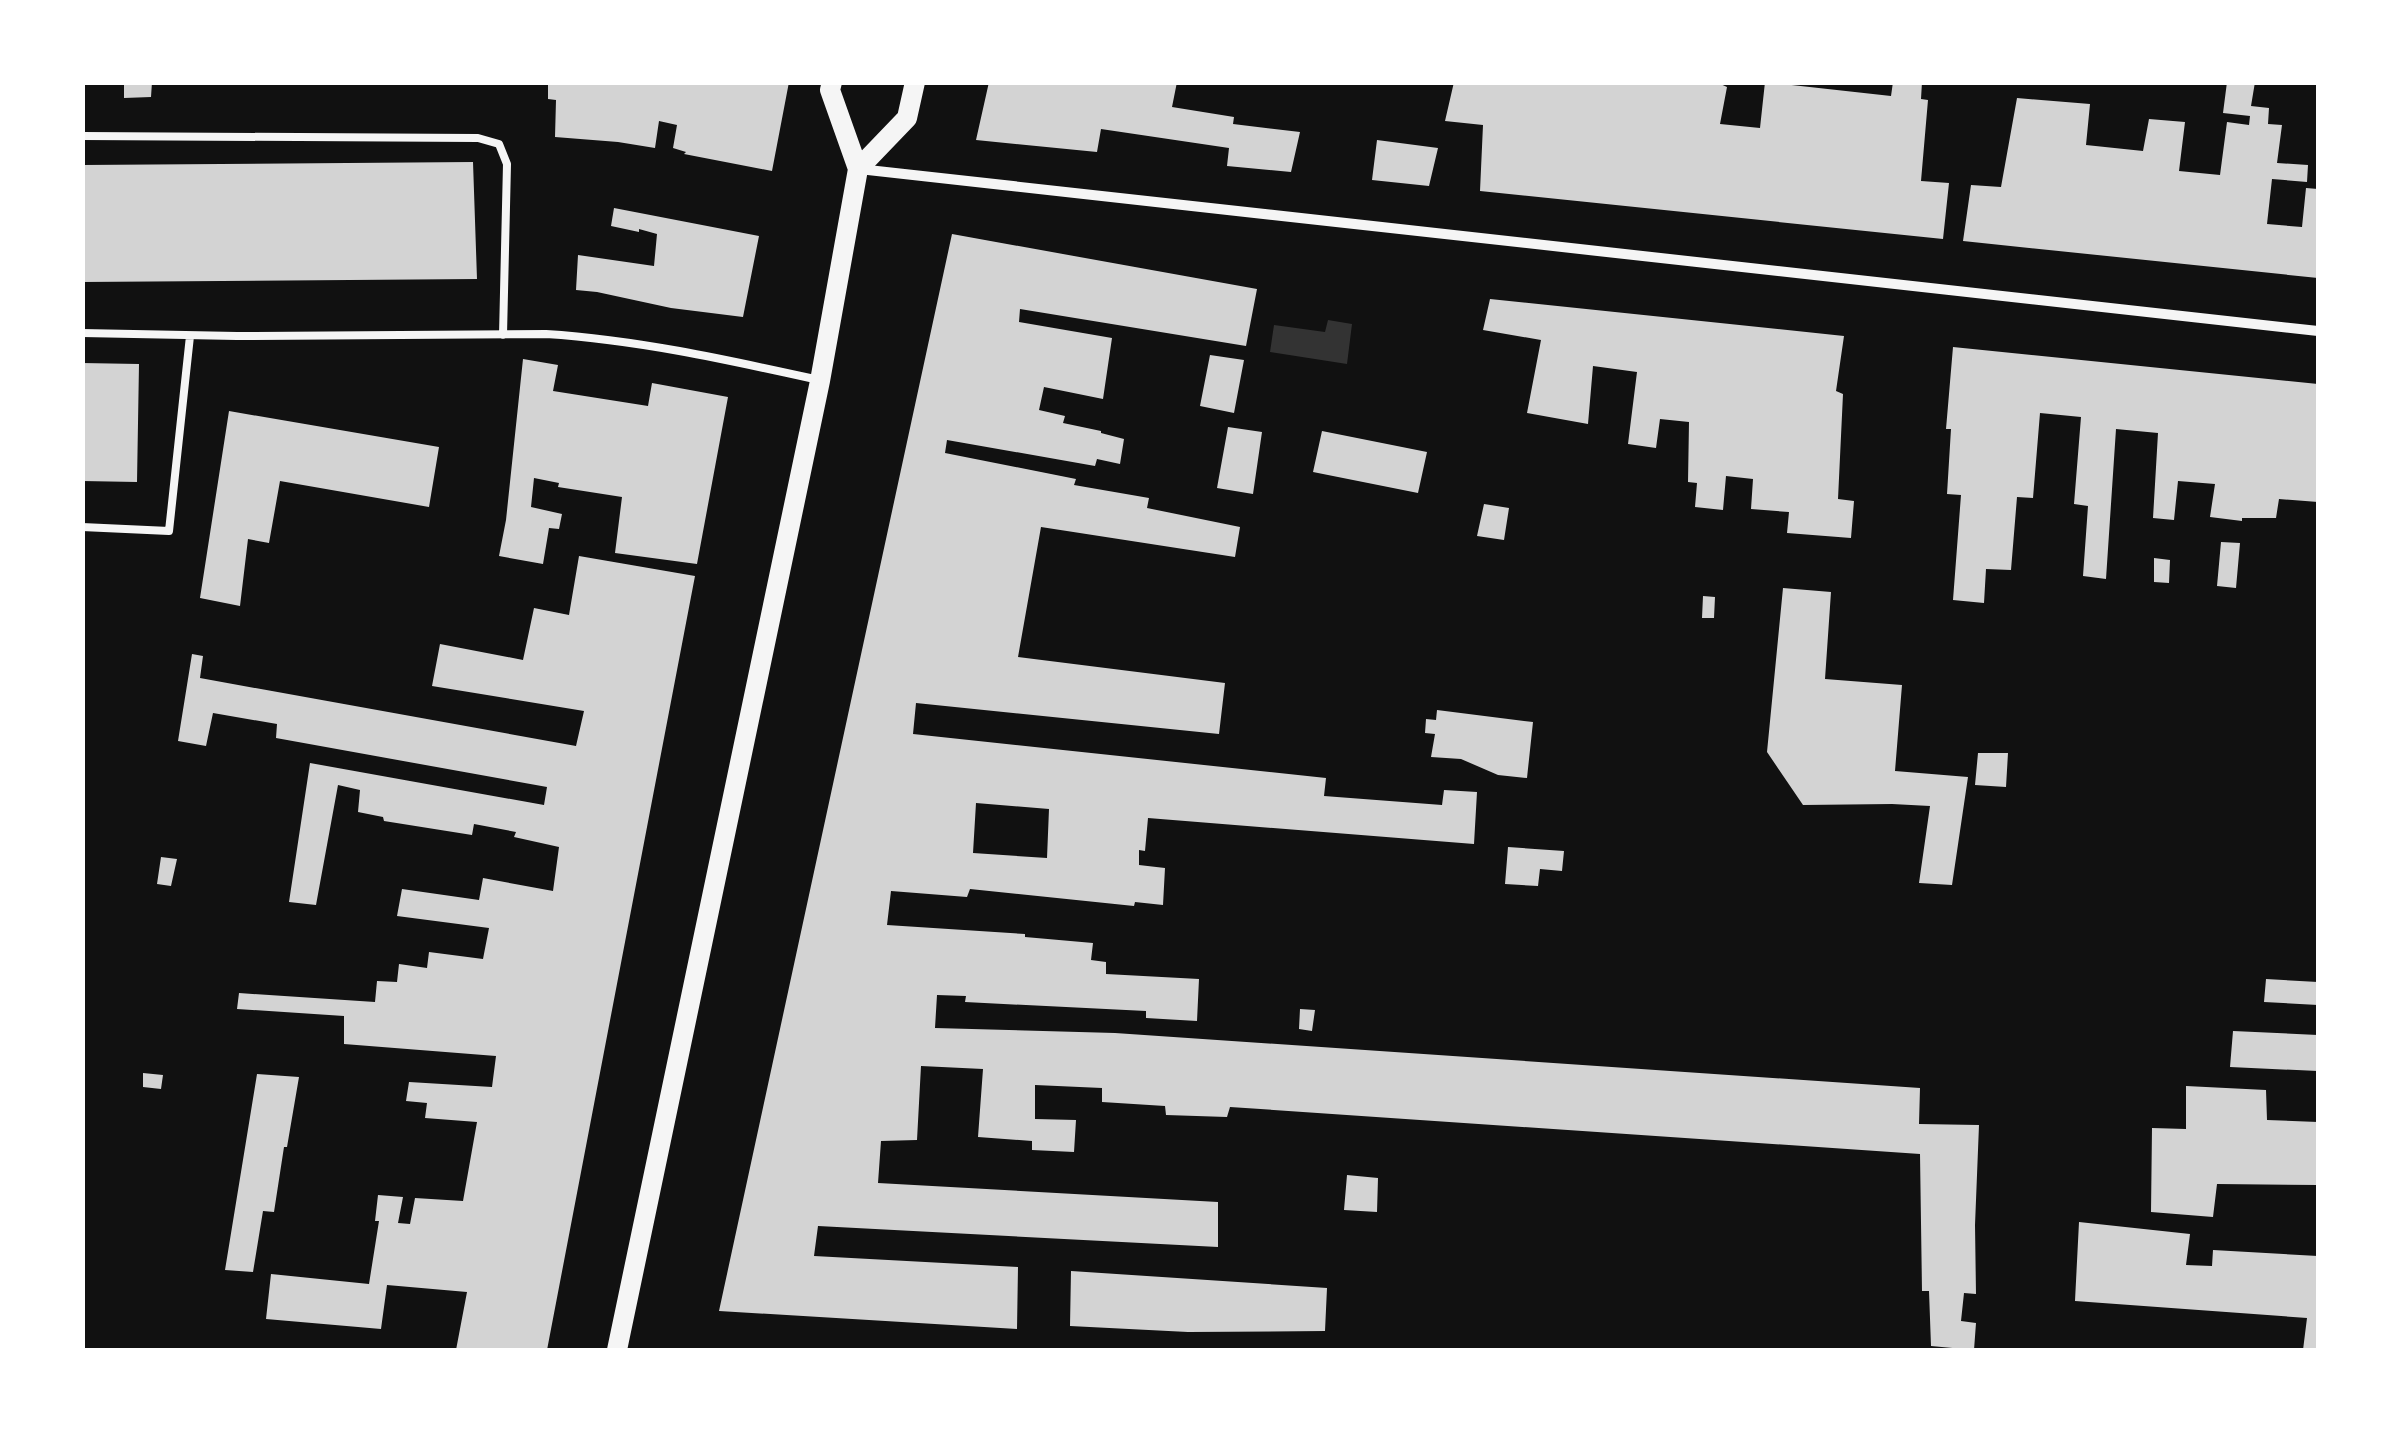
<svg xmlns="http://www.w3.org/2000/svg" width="2401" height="1433" font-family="Figtree,sans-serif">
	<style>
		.water { fill: #333 }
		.building { fill: #d3d3d3; fill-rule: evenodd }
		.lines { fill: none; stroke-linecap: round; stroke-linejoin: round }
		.service { stroke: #f5f5f5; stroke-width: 8 }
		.minor { stroke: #f5f5f5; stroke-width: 10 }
		.secondary { stroke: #f5f5f5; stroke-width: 20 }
	</style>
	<rect width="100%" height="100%" fill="#111"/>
	<!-- water -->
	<path class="water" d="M1328 320 1352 324 1347 364 1270 352 1274 325 1325 332Z"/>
	<!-- building -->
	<path class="building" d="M124 82H152L151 97 124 98Z
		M548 82H789L772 171 684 154 686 152 673 148 677 125 659 121 655 148 618 142 555 137 556 100 548 99Z
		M989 82H1177L1172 107 1234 117 1233 124 1300 132 1291 172 1227 166 1229 148 1101 129 1097 152 976 140Z
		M1454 82H1716L1727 87 1720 124 1760 128 1765 82 1891 96 1893 82H1922L1921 99 1928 100 1921 181 1949 183 1943 239 1480 191 1483 125 1445 121Z
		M2227 82H2255L2251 106 2269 108 2268 124 2282 125 2277 163 2308 165 2307 182 2272 179 2267 224 2302 227 2306 188 2318 189V278L1963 241 1971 185 2001 187 2017 98 2090 104 2086 145 2143 151 2149 119 2185 122 2179 171 2220 175 2227 122 2249 125 2250 116 2223 113Z
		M1377 140 1438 148 1429 186 1372 180Z
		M473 162 477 279 82 282V165Z
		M614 208 759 236 743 317 671 308 597 292 576 290 578 255 654 266 657 234 639 229V232L611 226Z
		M952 234 1257 289 1246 346 1020 309 1019 322 1112 338 1103 399 1044 387 1039 410 1065 416 1063 423 1101 431V433L1124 439 1120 464 1097 459 1095 466 947 440 945 453 1076 479 1074 485 1149 498 1147 508 1240 527 1235 557 1041 527 1018 657 1225 683 1219 734 916 703 913 734 1326 778 1324 796 1442 805 1444 790 1477 792 1474 844 1148 818 1145 851 1139 850V865L1165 868 1163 905 1135 902 1134 906 970 889 967 897 891 891 887 925 1025 934V937L1093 943 1091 960 1106 962V974L1199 979 1197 1021 1146 1018V1011L965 1002 966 996 937 995 935 1028 1115 1033 1920 1088 1919 1124 1979 1125 1975 1225 1976 1294 1964 1293 1961 1321 1976 1323 1974 1350 1931 1346 1929 1291H1922L1920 1154 1230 1107 1227 1117 1166 1115 1165 1106 1102 1102V1088L1035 1085V1119L1076 1120 1074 1152 1032 1150V1141L978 1137 983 1069 921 1066 917 1140 881 1141 878 1183 1218 1202V1247L818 1226 814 1256 1018 1267 1017 1329 719 1311ZM976 803 1049 809 1047 858 973 853Z
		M1490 299 1844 336 1836 391 1843 394 1838 499 1854 501 1851 538 1787 533 1789 512 1751 509 1753 479 1726 476 1723 510 1695 507 1697 483 1688 482 1689 422 1660 419 1656 448 1628 444 1637 372 1593 366 1588 424 1527 413 1541 340 1483 330Z
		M1953 347 2318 384V502L2279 499 2276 518H2242V521L2210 517 2215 484 2178 481 2174 520 2153 518 2158 433 2116 429 2106 579 2083 576 2088 506 2074 504 2081 417 2040 413 2033 498 2017 497 2011 570 1986 569 1984 603 1953 600 1961 495 1947 494 1951 429H1946Z
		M1210 355 1244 360 1234 413 1200 406Z
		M523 359 558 365 553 391 648 406 652 383 728 397 697 564 615 553 622 497 558 487 559 483 534 478 531 507 562 514 559 529 549 528 543 564 499 556 506 520Z
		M82 363 139 364 137 482 82 481Z
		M229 411 439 447 429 507 280 481 269 543 248 539 240 606 200 598Z
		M1228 427 1262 432 1253 494 1217 488Z
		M1322 431 1427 452 1418 493 1313 472Z
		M1484 504 1509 508 1504 540 1477 536Z
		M2221 542 2240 543 2236 588 2217 586Z
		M579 556 695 576 547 1350H456L467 1292 387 1285 381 1329 266 1319 271 1274 369 1284 379 1221H375L378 1195 403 1197 398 1223 410 1224 415 1198 463 1201 477 1122 425 1118 427 1103 406 1101 409 1082 492 1087 496 1056 344 1044V1016L237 1009 239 993 375 1002 377 981 397 982 399 964 427 968 429 952 483 959 489 928 397 916 402 889 479 900 483 878 553 891 559 847 514 837 516 832 474 824 472 835 384 821 383 817 358 812 360 790 338 785 316 905 289 902 310 763 544 805 547 787 276 738 277 724 213 713 206 746 178 741 192 654 203 656 200 678 576 746 584 711 432 686 440 644 523 660 534 608 569 615Z
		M2154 558 2170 560 2169 583 2154 582Z
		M1783 588 1831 592 1825 679 1902 685 1895 771 1968 777 1952 885 1919 883 1930 806 1892 804 1803 805 1767 752Z
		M1703 596 1715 597 1714 618H1702Z
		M1437 710 1533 722 1527 778 1498 775 1461 759 1431 757 1435 734 1425 733 1426 719 1436 720Z
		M1978 753H2008L2006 787 1975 785Z
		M1508 847 1564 851 1562 871 1540 869 1538 886 1505 884Z
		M161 857 177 859 171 886 157 884Z
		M2266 979 2318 982V1005L2264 1002Z
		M1300 1009 1315 1010 1312 1031 1299 1029Z
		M2233 1031 2318 1035V1071L2230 1067Z
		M143 1073 163 1075 161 1089 143 1087Z
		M257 1074 299 1077 287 1147H284L274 1212 263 1211 253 1272 225 1270Z
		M2186 1086 2266 1090 2267 1120 2318 1122V1185L2217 1184 2213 1217 2151 1212 2152 1128 2186 1129Z
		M1347 1175 1378 1178 1377 1212 1344 1210Z
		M2079 1222 2190 1234 2186 1265 2212 1266 2213 1250 2318 1256V1350H2303L2307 1318 2075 1301Z
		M1071 1271 1327 1288 1325 1331 1188 1332 1070 1326Z"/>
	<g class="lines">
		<!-- service -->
		<path class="service" d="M82 136 478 138 499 144 507 164 503 335
			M82 333 237 336 546 334C639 340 728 360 819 380
			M82 527 169 531 190 336"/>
		<!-- minor -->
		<path class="minor" d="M859 169 2318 331"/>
		<!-- secondary -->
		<path class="secondary" d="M858 169 907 118 915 82
			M617 1350 820 381 858 169 830 90 832 82"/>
	</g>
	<!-- border -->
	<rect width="2401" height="1433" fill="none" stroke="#ffffff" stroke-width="170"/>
</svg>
